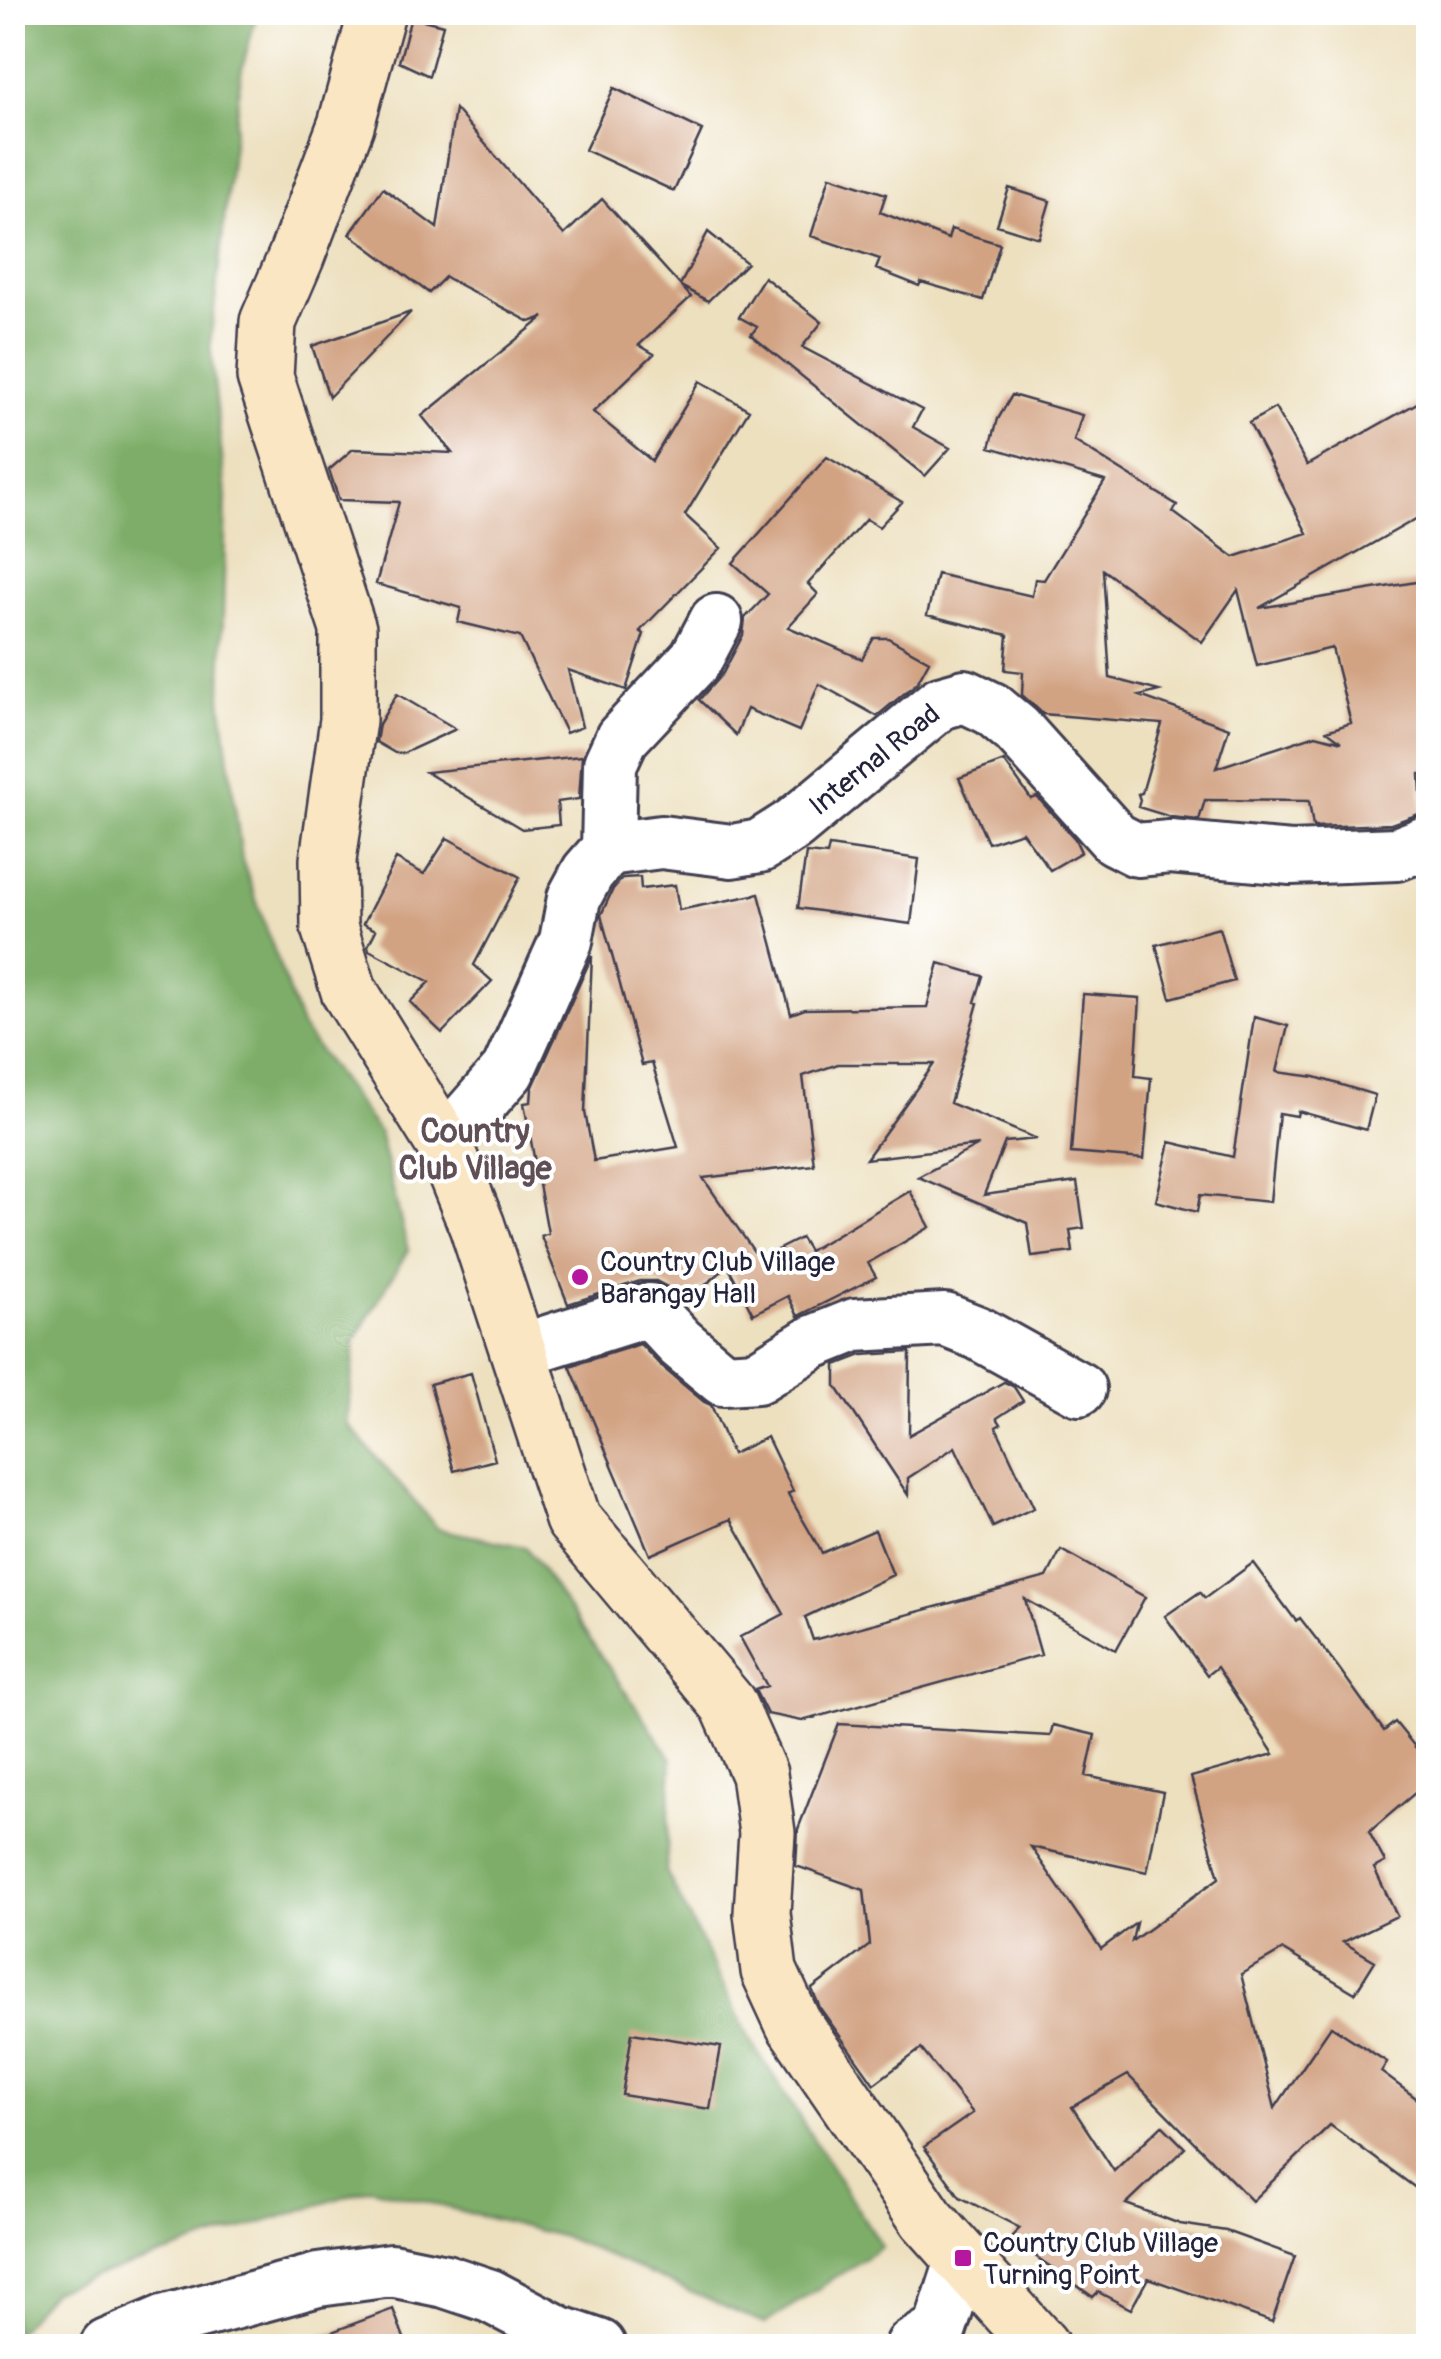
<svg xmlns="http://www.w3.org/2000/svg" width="1441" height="2359" font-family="Pangolin,sans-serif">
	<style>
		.forest { fill: #7dad67; stroke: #506851; stroke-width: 2.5 }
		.building { fill: #d2a383; fill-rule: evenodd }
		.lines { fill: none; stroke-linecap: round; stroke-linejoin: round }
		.minor-casing { stroke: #403e4f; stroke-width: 58 }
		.secondary-casing { stroke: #403e4f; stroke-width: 60 }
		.minor { stroke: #fff; stroke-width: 52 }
		.secondary { stroke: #fbe6c4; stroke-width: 55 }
		.poi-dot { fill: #b5179e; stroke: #fff; stroke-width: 4 }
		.labels { text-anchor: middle; stroke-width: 8; stroke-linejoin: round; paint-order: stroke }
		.street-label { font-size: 28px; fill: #22223b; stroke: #fff }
		.poi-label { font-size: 28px; fill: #22223b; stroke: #fff; text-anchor: start }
		.quarter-label { font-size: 32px; font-weight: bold; fill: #604f54; stroke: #fff }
	</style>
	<rect width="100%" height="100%" fill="#fff"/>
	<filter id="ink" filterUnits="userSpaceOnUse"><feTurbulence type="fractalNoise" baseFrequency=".01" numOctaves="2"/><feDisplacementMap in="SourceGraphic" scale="20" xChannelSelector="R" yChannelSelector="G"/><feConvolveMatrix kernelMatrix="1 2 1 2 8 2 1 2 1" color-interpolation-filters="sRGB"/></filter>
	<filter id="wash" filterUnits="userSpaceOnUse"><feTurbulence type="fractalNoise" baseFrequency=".0048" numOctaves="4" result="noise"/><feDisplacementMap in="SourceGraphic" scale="40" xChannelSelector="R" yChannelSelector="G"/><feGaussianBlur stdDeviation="2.25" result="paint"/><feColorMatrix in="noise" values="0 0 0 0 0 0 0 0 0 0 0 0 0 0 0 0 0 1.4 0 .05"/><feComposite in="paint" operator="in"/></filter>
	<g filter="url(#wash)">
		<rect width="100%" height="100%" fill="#ede0bf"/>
		<!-- forest -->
		<path class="forest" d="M13 13H257L241 73 210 344 226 495 221 699 242 860 301 1026 379 1133 408 1250 356 1338 347 1423 438 1529 526 1547 672 1759 666 1871 749 2038 882 2247 764 2324 567 2238 371 2188 53 2290 13 2336Z"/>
		<g id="blocks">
			<!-- building -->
			<path class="building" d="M411 17 443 25 429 76 399 62Z
				M614 88 702 130 674 191 585 150Z
				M455 109 564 235 602 199 680 285 708 232 747 263 708 301 681 286 691 297 639 345 654 354 593 412 652 461 700 381 749 410 685 515 721 548 640 631 644 634 626 690 568 670 582 727 566 733 520 637 458 622 461 608 376 584 399 502 339 500 329 470 353 449 452 453 422 416 544 317 530 322 445 277 429 293 350 234 383 188 437 228Z
				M830 176 886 194 880 212 948 239 951 229 1000 244 983 300 921 282 919 286 876 269 880 259 811 236Z
				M1009 188 1050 201 1039 238 997 225Z
				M764 277 822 322 802 347 922 410 913 427 950 448 925 476 751 335 757 327 739 317Z
				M411 312 329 397 312 346Z
				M1012 395 1082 415 1074 441 1177 505 1173 512 1234 557 1307 533 1249 423 1275 408 1307 465 1428 397V512L1259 608 1428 580V773L1420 774 1422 813 1391 824 1313 827 1309 801 1205 800 1199 820 1171 817 1138 807 1140 800 1138 794 1142 793 1162 724 1043 714 1022 695 1023 672 1005 670 1008 635 927 615 937 574 1032 596 1035 579 1044 580 1105 481 990 447 998 419ZM1103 570 1202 642 1238 590 1257 666 1332 648 1351 723 1327 731 1342 742 1316 735 1216 768 1229 728 1140 696 1159 691 1110 678Z
				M827 457 902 502 879 527 866 519 808 584 818 594 788 627 862 659 874 638H888L929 661 917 683 877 716 819 684 799 731 747 709 736 735 699 700 723 673 743 635 745 618 768 594 733 563Z
				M397 694 456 729 404 753H395L376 742 379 724Z
				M582 756 579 799 557 802 559 825 522 829 426 772Z
				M1004 761 1031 799 1037 797 1075 839 1081 852 1050 870 1022 832 988 843 959 778Z
				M447 838 520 877 474 965 492 981 442 1033 410 1002 430 982 369 950 368 946 376 930 363 924 396 859 424 874Z
				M829 846 919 859 911 924 798 908 806 853 827 855Z
				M640 877 641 889 675 885 679 910 759 894 791 1014 805 1009 927 1007 939 963 983 976 975 1002 978 1003 950 1103 1037 1139 1005 1142 984 1195 1077 1182 1084 1228 1070 1230 1073 1252 1032 1257 1027 1223 918 1177 979 1145 866 1159 934 1064H838L803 1076 814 1165 703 1178 759 1259 801 1238 809 1251 910 1191 930 1227 868 1263 876 1277 798 1316 788 1296 753 1314 728 1266 684 1303 671 1289 656 1281H640L568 1304 541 1236 548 1233 524 1103 531 1102 532 1089 592 956 585 1112 594 1161 678 1147 652 1063 642 1065 601 915 613 889 623 878Z
				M1219 928 1234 981 1171 998 1156 945Z
				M1083 994 1140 998 1135 1076 1151 1078 1144 1159 1071 1153Z
				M1254 1017 1288 1026 1277 1072 1315 1077 1375 1095 1366 1130 1298 1111 1297 1116 1279 1113 1270 1202 1200 1195 1197 1212 1156 1201 1170 1142 1233 1157Z
				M640 1344 661 1366 704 1402 711 1405 732 1454 767 1437 793 1491 788 1494 822 1553 875 1530 893 1575 805 1617 813 1640 1047 1577 1061 1550 1145 1597 1116 1650 1025 1599 1041 1655 802 1721 767 1714 755 1690 767 1686 740 1637 784 1614 731 1519 650 1555 570 1366Z
				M910 1352 909 1435 1004 1382 1014 1387 1023 1401 997 1418 1001 1424 996 1427 1034 1508 993 1527 955 1447 908 1478V1495L836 1386V1365L862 1355Z
				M471 1373 495 1460 454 1471 430 1384Z
				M1253 1563 1296 1621 1300 1618 1338 1667 1384 1731 1395 1722 1428 1763V1782L1369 1832 1385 1862 1374 1868 1397 1916 1343 1942 1375 1961 1355 1993 1283 1950 1241 1974 1275 2108 1331 2026 1387 2062 1381 2072 1428 2107V2197L1330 2125 1252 2201 1128 2075 1072 2107 1114 2171 1162 2125 1185 2148 1126 2204 1180 2224 1226 2231 1295 2256 1272 2322 1148 2278 1131 2309 1098 2292 1093 2297 1010 2238 1020 2228 960 2197 924 2147 973 2113 921 2049 874 2084 820 2008 812 1989 870 1945 864 1890 796 1866 798 1829 839 1724 1050 1736 1053 1725 1095 1735 1086 1776 1163 1792 1147 1872 1031 1847 1101 1949 1136 1923 1132 1941 1219 1878 1191 1777 1274 1754 1217 1667 1207 1675 1165 1616 1200 1592 1205 1598Z
				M632 2033 721 2047 710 2109 622 2095Z
				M393 2309 407 2346H302V2343Z"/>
		</g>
	</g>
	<g filter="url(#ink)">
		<use href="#blocks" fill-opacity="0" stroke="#403e4f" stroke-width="2.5"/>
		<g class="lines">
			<!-- minor casing -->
			<g class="minor-casing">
				<path id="minor" d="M608 849 610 764 622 738 696 659 716 621
					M444 1144 508 1071 566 941 574 898 588 872 608 849 661 842 732 851 760 846 793 825 940 703 965 696 992 709 1017 730 1115 839 1137 850 1170 847 1291 858 1397 854 1428 842
					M519 1351 649 1310 680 1343 723 1379 757 1377 813 1342 855 1325 945 1320 978 1333 1079 1389
					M107 2346 166 2321 237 2302 318 2280 391 2270 445 2281 490 2296 558 2332 599 2346
					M912 2346 940 2329 963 2258"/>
			</g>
			<!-- secondary casing -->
			<g class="secondary-casing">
				<path id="secondary" d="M377 12 346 125 296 257 268 322 265 377 348 629V720L328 860 329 927 349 991 444 1144 477 1226 573 1519 728 1704 759 1774 767 1833 762 1913 769 1971 793 2023 927 2219 1041 2346"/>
			</g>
			<!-- minor -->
			<use href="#minor" class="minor"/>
			<!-- secondary -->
			<use href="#secondary" class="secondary"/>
		</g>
	</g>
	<!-- markers -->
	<g class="poi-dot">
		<circle cx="580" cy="1277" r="10"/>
		<rect x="953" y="2248" width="20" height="20" rx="5"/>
	</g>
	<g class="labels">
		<!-- street labels -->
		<g class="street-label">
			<text transform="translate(874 759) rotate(-39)" y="10">Internal Road</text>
		</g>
		<!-- poi labels -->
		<g class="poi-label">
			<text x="600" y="1271">Country Club Village<tspan x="600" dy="32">Barangay Hall</tspan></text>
			<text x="983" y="2252">Country Club Village<tspan x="983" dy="32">Turning Point</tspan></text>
		</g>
		<!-- quarter labels -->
		<g class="quarter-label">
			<text x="475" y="1142">Country<tspan x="475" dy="37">Club Village</tspan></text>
		</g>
	</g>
	<!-- margin -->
	<rect width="1441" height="2359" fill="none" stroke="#fff" stroke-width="50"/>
</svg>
